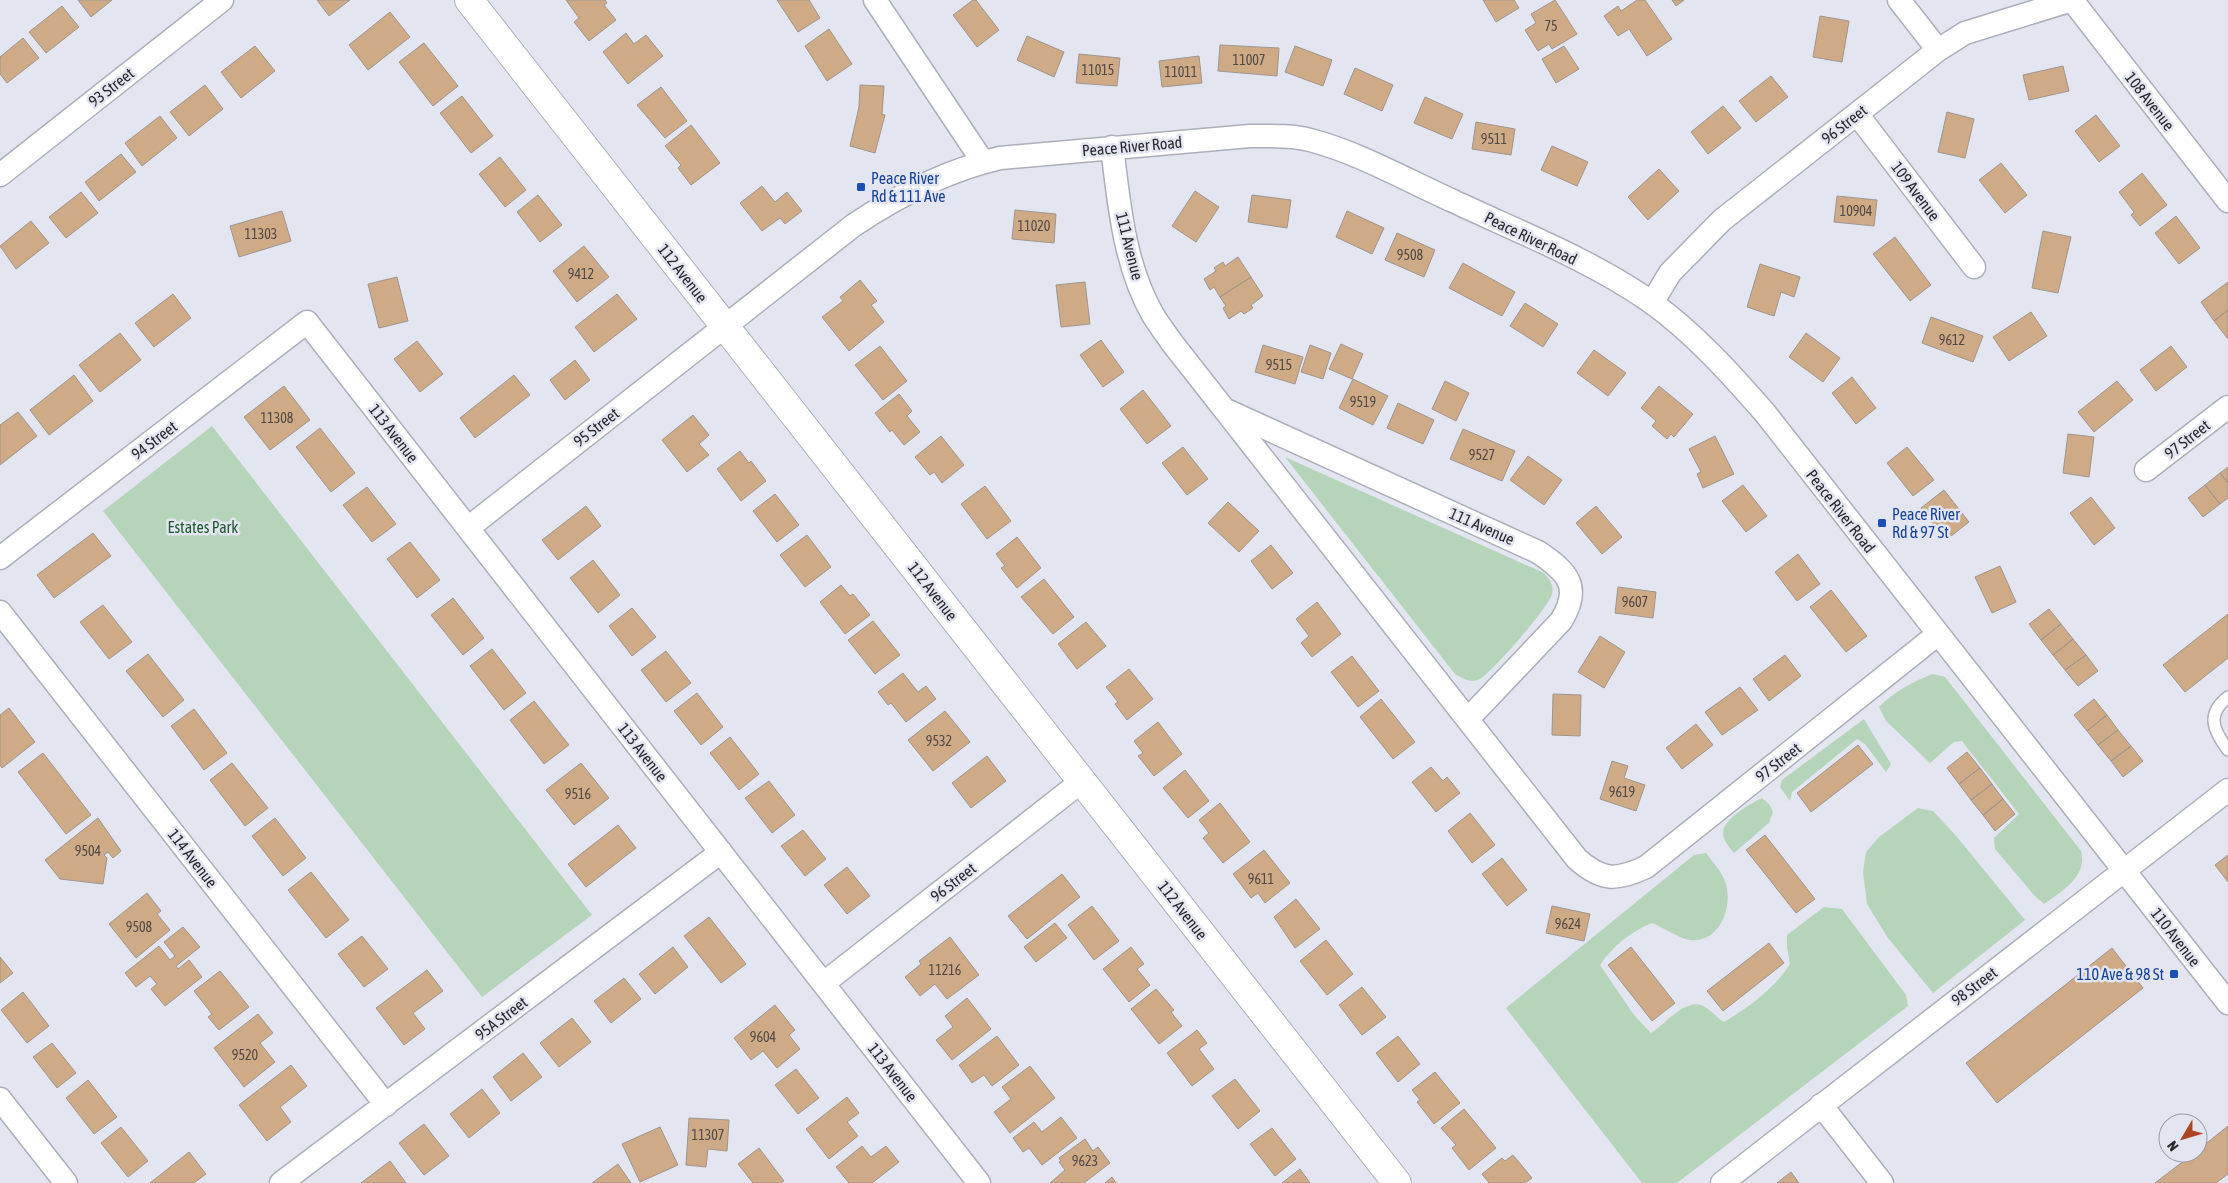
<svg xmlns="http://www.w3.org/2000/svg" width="2228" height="1183" font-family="'Asap Condensed',sans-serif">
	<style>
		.green { fill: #b6d4ba }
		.building { fill: #cfaa87; stroke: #9e958d }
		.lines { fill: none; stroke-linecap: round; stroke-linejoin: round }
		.service-casing { stroke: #acaeb9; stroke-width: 14 }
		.minor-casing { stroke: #acaeb9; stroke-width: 25 }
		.tertiary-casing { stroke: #acaeb9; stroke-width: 30 }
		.service { stroke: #fff; stroke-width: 11 }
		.minor { stroke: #fff; stroke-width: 22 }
		.tertiary { stroke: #fff; stroke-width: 28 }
		.transit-dot { fill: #1a4fb4; stroke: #e3e5f1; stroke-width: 2 }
		.labels { text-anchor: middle; stroke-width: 5; stroke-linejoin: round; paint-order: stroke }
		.number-label { font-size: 14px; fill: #524944 }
		.street-label { font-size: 16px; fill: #28292d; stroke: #e3e5f1 }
		.transit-label { font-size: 16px; fill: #164399; stroke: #e3e5f1; text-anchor: start }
		.park-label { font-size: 16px; fill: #1e592d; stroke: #e3e5f1 }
	</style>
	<rect width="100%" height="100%" fill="#e3e5f1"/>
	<!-- green -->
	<path class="green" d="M212 426 592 915 482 997 103 511Z
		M1285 457 1544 573C1550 580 1554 585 1552 594 1550 606 1492 672 1480 679 1471 684 1462 678 1455 674Z
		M1933 674 1945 677 2081 851C2088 876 2062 891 2044 904L2034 895 1995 849 1994 838 2019 814 1962 741 1954 742 1930 763 1886 721 1879 707C1895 691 1912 682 1933 674Z
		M1864 719 1891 764 1886 772 1865 744 1857 739 1792 792 1790 801 1780 787 1782 780Z
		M1762 798 1769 804 1773 812 1769 823 1734 853C1729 847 1723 840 1723 832 1724 819 1751 803 1762 798Z
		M1918 808 1933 811 1957 837 2025 920 1933 993 1888 938 1867 904 1863 872 1866 852 1879 837Z
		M1706 853C1713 862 1721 871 1725 881 1734 906 1720 943 1690 940 1681 939 1662 927 1652 923 1630 932 1613 946 1600 965L1634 1015 1651 1033C1666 1024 1687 995 1705 1007 1712 1011 1717 1018 1724 1022 1748 1008 1775 988 1790 964L1787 947V935L1824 907 1842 909 1906 995 1908 1006 1677 1183H1642L1506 1008 1694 855Z"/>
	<!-- building -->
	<path class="building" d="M78 0H112L91 17Z
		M317 0H350L329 16Z
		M566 0H605L607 3 604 5 616 20 589 41 574 22 579 18Z
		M777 0H809L820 18 798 32Z
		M973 0H976L999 30 977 47 953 15Z
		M1483 0H1514L1519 8 1496 22Z
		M1555 0 1577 34 1552 49 1549 44 1538 51 1525 30 1536 23 1531 14Z
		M1637 0H1645L1672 39 1647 56 1629 29 1618 36 1604 16 1618 6 1621 11Z
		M1672 0H1684L1676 6Z
		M62 6 79 27 46 53 29 32Z
		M390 12 410 37 368 70 349 45Z
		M1820 16 1849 21 1842 62 1813 57Z
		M829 29 852 64 827 81 805 46Z
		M626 33 634 44 646 35 663 56 628 84 603 52Z
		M1027 36 1064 52 1054 77 1017 60Z
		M23 38 39 58 7 83 0 74V57Z
		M424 43 458 86 433 106 399 62Z
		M1220 45 1279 48 1277 76 1218 71Z
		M255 46 275 71 241 98 221 72Z
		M1295 46 1332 60 1323 86 1285 72Z
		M1564 46 1579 69 1556 83 1542 59Z
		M1079 54 1120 58 1117 86 1076 83Z
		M1199 56 1202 83 1162 87 1159 61Z
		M2063 66 2069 91 2029 100 2023 75Z
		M1355 68 1393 85 1382 111 1344 94Z
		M1771 76 1788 97 1756 122 1739 101Z
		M205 85 223 109 189 136 170 112Z
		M860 85 884 86 882 114 885 115 875 153 850 146 859 107Z
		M661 87 687 121 665 138 637 105Z
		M462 96 493 136 471 153 440 113Z
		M1425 97 1463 114 1452 139 1414 123Z
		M1723 106 1741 128 1708 154 1691 132Z
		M1947 112 1974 119 1965 158 1938 152Z
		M2096 115 2120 146 2099 162 2075 131Z
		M160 116 177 138 142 166 125 143Z
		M1476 122 1515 129 1511 155 1472 149Z
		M691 125 720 163 691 185 678 168 681 165 665 146Z
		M1552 146 1588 162 1577 186 1541 170Z
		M121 154 136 172 99 201 85 182Z
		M500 157 526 190 505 207 479 174Z
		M2001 163 2027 195 2005 213 1979 180Z
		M1659 169 1679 191 1648 220 1628 197Z
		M2142 173 2167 205 2140 226 2131 215 2134 212 2119 192Z
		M762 186 775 202 787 192 802 211 785 224 780 218 762 231 740 203Z
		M1195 191 1219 207 1196 242 1172 226Z
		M81 192 98 213 66 238 49 217Z
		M538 195 562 225 540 242 517 212Z
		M1252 195 1291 200 1287 228 1248 222Z
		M1837 196 1877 200 1874 226 1834 222Z
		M1015 210 1056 214 1054 243 1012 239Z
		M282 211 291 241 239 257 230 226Z
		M1347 211 1384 228 1372 254 1336 237Z
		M2176 216 2200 248 2179 264 2155 233Z
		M31 221 49 243 16 269 0 246Z
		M2043 231 2071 237 2058 293 2032 288Z
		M1397 233 1435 250 1424 277 1385 260Z
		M1895 237 1931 285 1910 301 1873 254Z
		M584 246 609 277 577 302 553 271Z
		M1238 257 1251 277 1220 297 1214 287 1210 290 1204 279 1216 271 1214 268 1223 262 1225 266Z
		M1463 263 1515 292 1502 316 1449 288Z
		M1760 264 1800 277 1794 297 1781 292 1774 316 1747 307Z
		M397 277 408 321 379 328 368 284Z
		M1251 277 1263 296 1251 305 1253 308 1244 314 1241 311 1229 319 1223 308 1226 306 1220 297Z
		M860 280 877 301 871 305 884 322 849 351 822 317 843 301 840 297Z
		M1085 282 1090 324 1061 327 1056 285Z
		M2228 282V310L2214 321 2201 302Z
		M173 294 191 318 154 347 135 323Z
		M617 294 637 319 594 352 575 327Z
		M1525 303 1558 324 1543 347 1510 326Z
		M2228 310V339L2214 321Z
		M2031 312 2047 336 2009 361 1993 337Z
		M1931 317 1983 336 1973 362 1922 343Z
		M120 333 141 360 100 392 79 365Z
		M1806 333 1840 358 1823 382 1789 357Z
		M1101 340 1124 372 1103 387 1080 355Z
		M417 341 443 374 420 392 394 359Z
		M1341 344 1363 354 1352 379 1329 369Z
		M1263 345 1303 357 1295 384 1255 372Z
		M1310 345 1331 353 1323 379 1301 372Z
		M880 346 907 381 883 400 855 365Z
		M2171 346 2187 367 2156 391 2140 370Z
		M1594 350 1626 373 1608 396 1577 373Z
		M575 360 590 380 565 400 550 380Z
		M74 375 93 401 49 435 30 410Z
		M514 375 530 395 475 438 460 418Z
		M1852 377 1876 408 1856 424 1832 393Z
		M1353 379 1388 396 1373 425 1339 408Z
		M1445 381 1469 393 1456 421 1432 409Z
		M2117 381 2133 400 2094 432 2078 412Z
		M284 386 310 420 270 450 244 417Z
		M1659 386 1693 414 1674 437 1671 434 1667 439 1652 426 1656 421 1641 408Z
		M1143 390 1171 426 1147 444 1120 409Z
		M899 394 912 411 907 416 920 432 904 445 892 430 890 432 875 413Z
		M1398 403 1434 420 1423 444 1387 428Z
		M18 412 37 436 0 465V425Z
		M693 415 709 435 699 444 709 455 687 472 662 440Z
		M320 428 355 473 331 492 296 447Z
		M1463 429 1515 451 1502 481 1450 459Z
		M2068 434 2094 437 2089 477 2063 473Z
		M941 436 964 465 942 483 934 472 930 475 915 457Z
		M1715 436 1734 474 1703 488 1697 474 1701 472 1689 449Z
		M1183 447 1208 479 1187 495 1162 463Z
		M1907 447 1934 480 1913 496 1887 463Z
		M740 451 749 463 751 461 766 481 741 501 717 469Z
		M1528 456 1562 480 1544 505 1510 480Z
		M2228 467V483L2220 473Z
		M2220 473 2228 483V498L2220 504 2205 485Z
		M1743 485 1767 516 1746 532 1722 501Z
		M2205 485 2220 504 2203 517 2188 498Z
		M985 486 1011 521 987 539 961 504Z
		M367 487 396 524 372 542 343 505Z
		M1944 490 1969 522 1946 540 1921 508Z
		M775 494 799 525 777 542 753 511Z
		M2091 497 2115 528 2094 545 2070 513Z
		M1228 502 1259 531 1239 552 1208 523Z
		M586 506 601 526 558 560 542 540Z
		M1596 506 1622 537 1602 554 1576 523Z
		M93 533 111 556 54 598 37 575Z
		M807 535 831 567 805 587 780 555Z
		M1017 537 1041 568 1017 588 1001 568 1005 566 996 554Z
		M410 542 440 580 417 598 387 559Z
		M1271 545 1293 573 1272 589 1251 561Z
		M1798 554 1820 584 1797 601 1775 572Z
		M593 560 620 595 598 613 570 578Z
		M2000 566 2016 602 1992 613 1975 577Z
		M1044 579 1074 617 1053 634 1021 597Z
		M841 585 850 596 853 594 870 615 845 634 820 602Z
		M1618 587 1656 592 1653 618 1615 613Z
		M1831 590 1867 636 1846 652 1810 607Z
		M453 598 484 638 463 655 431 615Z
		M1317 602 1341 634 1312 657 1301 643 1309 636 1296 619Z
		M103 605 132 642 109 659 80 622Z
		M632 608 656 637 632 656 609 626Z
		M2049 609 2061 624 2041 640 2029 624Z
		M2228 614V658L2185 692 2163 665Z
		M873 621 900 655 875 674 848 640Z
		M1086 622 1106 646 1077 669 1058 644Z
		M2061 624 2073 639 2053 655 2041 640Z
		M1600 636 1625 652 1604 688 1578 672Z
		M2073 639 2086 655 2065 670 2053 655Z
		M492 649 526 693 504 710 470 666Z
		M666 651 691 683 666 702 641 670Z
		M148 654 184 700 163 717 126 671Z
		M1785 655 1801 676 1769 701 1753 679Z
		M2086 655 2098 671 2078 686 2065 670Z
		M1352 656 1379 691 1358 707 1331 672Z
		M1129 669 1153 699 1127 720 1115 704 1118 702 1106 687Z
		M903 673 918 692 926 686 936 699 906 722 891 703 888 705 878 692Z
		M1740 687 1758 710 1722 735 1705 712Z
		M697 693 723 727 701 745 674 711Z
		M1553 694 1581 695 1580 736 1552 735Z
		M1381 699 1415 742 1393 759 1360 717Z
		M2094 699 2107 715 2087 731 2074 715Z
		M534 701 569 745 544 764 510 720Z
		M9 708 35 742 2 768 0 765V715Z
		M194 709 227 753 204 770 171 726Z
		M945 711 970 742 933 771 908 740Z
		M2107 715 2118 730 2098 745 2087 731Z
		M1158 722 1182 754 1154 776 1138 756 1143 753 1134 741Z
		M1696 724 1713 745 1682 769 1666 748Z
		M2118 730 2131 746 2111 761 2098 745Z
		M730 737 759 774 739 790 710 753Z
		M1858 745 1873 764 1811 812 1797 793Z
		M2131 746 2143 761 2123 777 2111 761Z
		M1967 752 1980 768 1959 784 1947 768Z
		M43 753 91 815 66 834 18 772Z
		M987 756 1006 781 971 808 952 783Z
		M1612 761 1628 766 1624 778 1645 785 1636 811 1600 799Z
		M232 763 268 808 245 826 210 780Z
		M581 763 609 798 574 825 546 790Z
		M1431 767 1443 781 1447 777 1460 793 1436 812 1412 782Z
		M1980 768 1992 784 1971 800 1959 784Z
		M1185 770 1209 801 1188 818 1163 788Z
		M769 781 795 815 772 833 745 798Z
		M1992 784 2003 799 1983 815 1971 800Z
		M2003 799 2015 814 1995 831 1983 815Z
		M1220 803 1250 842 1223 863 1203 838 1209 833 1199 820Z
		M1470 813 1495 845 1472 863 1448 831Z
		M98 818 121 851 113 858 108 852 104 855 107 858 103 884 60 879 45 860Z
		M275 818 306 858 283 876 252 836Z
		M618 825 636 848 586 887 568 864Z
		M803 830 826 859 805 876 781 846Z
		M1765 835 1815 899 1796 913 1746 850Z
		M1264 850 1290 883 1265 903 1258 893 1251 898 1233 874Z
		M2228 855V882L2215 865Z
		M1502 858 1527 890 1507 906 1482 874Z
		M847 867 870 896 847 914 824 885Z
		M311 872 349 920 326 938 288 890Z
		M1062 874 1080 897 1027 939 1008 916Z
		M147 893 161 911 157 914 170 930 136 958 109 924Z
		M1296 899 1320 929 1295 948 1274 917Z
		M1092 906 1119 941 1094 960 1068 925Z
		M1552 906 1590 914 1584 941 1546 933Z
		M709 917 746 964 721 983 684 936Z
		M1055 923 1067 938 1036 962 1024 947Z
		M183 927 200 947 176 966 178 969 189 960 202 977 165 1006 151 989 157 984 150 976 136 987 125 973 159 946 170 960 175 956 164 942Z
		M362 936 388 969 364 987 338 954Z
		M950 937 979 975 947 999 935 984 920 996 905 977 921 964 919 961Z
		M1326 940 1353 974 1327 995 1300 961Z
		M1769 943 1784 963 1723 1011 1707 991Z
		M673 947 688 967 655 994 639 974Z
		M1131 947 1144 964 1137 969 1150 985 1129 1002 1103 969Z
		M1631 947 1675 1003 1652 1021 1608 965Z
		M2112 948 2143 988 1997 1103 1966 1063Z
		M0 957 13 973 0 983Z
		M427 970 443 991 413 1013 425 1029 404 1045 376 1008Z
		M220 971 249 1007 219 1030 208 1017 212 1014 194 991Z
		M624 978 641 999 611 1023 594 1001Z
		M1362 987 1386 1017 1362 1035 1339 1005Z
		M1156 989 1174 1010 1171 1012 1182 1026 1159 1044 1131 1009Z
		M23 992 49 1026 27 1043 1 1010Z
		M967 998 991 1029 952 1060 936 1040 953 1027 945 1016Z
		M775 1005 795 1030 789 1035 800 1049 777 1068 763 1051 751 1060 734 1038Z
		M258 1014 273 1033 260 1043 275 1062 244 1087 214 1048Z
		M572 1018 591 1042 559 1067 540 1043Z
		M1197 1030 1207 1043 1199 1049 1214 1069 1192 1086 1167 1053Z
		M997 1036 1019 1065 992 1086 984 1075 972 1083 959 1065Z
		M1398 1036 1420 1064 1398 1082 1376 1053Z
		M52 1043 76 1073 57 1088 33 1057Z
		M523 1053 542 1077 511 1101 493 1077Z
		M291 1065 307 1086 280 1107 291 1122 267 1141 239 1105Z
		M1030 1066 1055 1098 1010 1133 994 1112 1011 1099 1002 1087Z
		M796 1069 819 1098 798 1114 775 1085Z
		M1435 1072 1460 1103 1434 1124 1417 1102 1420 1100 1412 1090Z
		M1235 1079 1260 1111 1238 1129 1212 1096Z
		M88 1080 117 1117 94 1134 66 1098Z
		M482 1089 500 1113 469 1138 450 1114Z
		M847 1097 859 1113 847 1122 858 1136 829 1159 806 1129Z
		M1464 1109 1496 1148 1469 1170 1452 1148 1456 1145 1441 1128Z
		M1061 1117 1077 1138 1042 1165 1029 1148 1023 1152 1013 1138 1034 1122 1042 1132Z
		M689 1118 729 1120 727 1151 708 1149 706 1167 686 1165Z
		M424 1124 449 1156 424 1175 399 1143Z
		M2228 1126V1174L2216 1183H2155L2194 1153H2198V1150Z
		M121 1127 148 1161 128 1177 101 1143Z
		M660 1127 678 1165 640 1182 622 1144Z
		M1272 1128 1296 1159 1275 1176 1250 1144Z
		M1085 1139 1093 1151 1098 1147 1110 1163 1084 1183H1050L1065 1170 1059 1162 1061 1161 1059 1158Z
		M862 1146 871 1157 886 1146 899 1162 872 1183H849L836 1167Z
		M759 1148 784 1181 781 1183H753L738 1164Z
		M189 1152 206 1174 194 1183H150Z
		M1513 1155 1532 1178 1525 1183H1489L1482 1174 1502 1158 1505 1161Z
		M390 1161 406 1183H361Z
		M618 1164 631 1183H592Z
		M1300 1169 1310 1183H1282Z
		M1791 1172 1799 1183H1777Z
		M1112 1177 1116 1183H1105Z"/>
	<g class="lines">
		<!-- service casing -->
		<g class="service-casing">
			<path id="service" d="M2228 697C2206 714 2213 730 2228 750"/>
		</g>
		<!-- minor casing -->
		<g class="minor-casing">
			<path id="minor" d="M875 0 983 162
				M1899 0 1938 50
				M2072 0 2228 201
				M1857 114 1974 267
				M1112 147C1119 203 1124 265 1153 315 1159 325 1166 334 1173 344L1577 859C1602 881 1616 881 1646 867L1938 634
				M0 175 222 0
				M1652 303 1670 273 1722 220 1938 50 1965 33 2072 0
				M1228 411 1538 552C1568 572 1582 587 1561 621L1468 719
				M2146 470 2228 407
				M468 528 854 225C899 195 948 170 1000 158L1250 136C1270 136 1291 135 1310 140 1360 153 1406 180 1453 201 1519 232 1591 260 1651 302 1694 333 1730 373 1765 413L2228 1003
				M0 558 307 322 979 1183
				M0 612 386 1105
				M824 983 1082 781
				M0 1099 66 1183
				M1821 1105 1882 1183
				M281 1183 721 852
				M1722 1183 2228 790"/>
		</g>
		<!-- tertiary casing -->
		<g class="tertiary-casing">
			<path id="tertiary" d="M469 0 1397 1183"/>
		</g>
		<!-- service -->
		<use href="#service" class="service"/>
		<!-- minor -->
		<use href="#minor" class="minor"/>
		<!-- tertiary -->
		<use href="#tertiary" class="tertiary"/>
	</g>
	<!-- markers -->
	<g class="transit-dot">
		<rect x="856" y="182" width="10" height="10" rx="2.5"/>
		<rect x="1877" y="518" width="10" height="10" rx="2.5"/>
		<rect x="2169" y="969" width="10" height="10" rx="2.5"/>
	</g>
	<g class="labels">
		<!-- number labels -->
		<g class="number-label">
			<text x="1551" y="31">75</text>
			<text x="1249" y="65">11007</text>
			<text x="1098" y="75">11015</text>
			<text x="1181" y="77">11011</text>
			<text x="1494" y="144">9511</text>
			<text x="1856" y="216">10904</text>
			<text x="1034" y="231">11020</text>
			<text x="261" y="239">11303</text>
			<text x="1410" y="260">9508</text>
			<text x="581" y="279">9412</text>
			<text x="1952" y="345">9612</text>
			<text x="1279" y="370">9515</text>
			<text x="1363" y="407">9519</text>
			<text x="277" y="423">11308</text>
			<text x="1482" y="460">9527</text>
			<text x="1635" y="607">9607</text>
			<text x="939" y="746">9532</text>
			<text x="1622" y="797">9619</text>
			<text x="578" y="799">9516</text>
			<text x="88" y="856">9504</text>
			<text x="1261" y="884">9611</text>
			<text x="1568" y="929">9624</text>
			<text x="139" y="932">9508</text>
			<text x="945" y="975">11216</text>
			<text x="763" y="1042">9604</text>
			<text x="245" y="1060">9520</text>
			<text x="708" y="1140">11307</text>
			<text x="1085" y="1166">9623</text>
		</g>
		<!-- street labels -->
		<g class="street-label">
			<text transform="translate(111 87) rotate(-38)" y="6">93 Street</text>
			<text transform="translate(2150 101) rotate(52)" y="6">108 Avenue</text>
			<text transform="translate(1844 124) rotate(-38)" y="6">96 Street</text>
			<text transform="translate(1132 146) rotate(-5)" y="6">Peace River Road</text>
			<text transform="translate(1916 191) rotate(53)" y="6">109 Avenue</text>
			<text transform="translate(1531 238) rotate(26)" y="6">Peace River Road</text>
			<text transform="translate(1130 246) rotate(76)" y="6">111 Avenue</text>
			<text transform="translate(683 273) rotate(52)" y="6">112 Avenue</text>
			<text transform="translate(596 427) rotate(-38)" y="6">95 Street</text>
			<text transform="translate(394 433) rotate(52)" y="6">113 Avenue</text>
			<text transform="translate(2187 439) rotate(-38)" y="6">97 Street</text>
			<text transform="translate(154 440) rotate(-37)" y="6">94 Street</text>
			<text transform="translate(1841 511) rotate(52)" y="6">Peace River Road</text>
			<text transform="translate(1482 526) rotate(24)" y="6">111 Avenue</text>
			<text transform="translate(933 591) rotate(52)" y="6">112 Avenue</text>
			<text transform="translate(643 752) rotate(52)" y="6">113 Avenue</text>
			<text transform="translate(1778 762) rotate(-38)" y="6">97 Street</text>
			<text transform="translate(193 858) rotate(52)" y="6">114 Avenue</text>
			<text transform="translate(953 882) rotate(-38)" y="6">96 Street</text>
			<text transform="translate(1183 910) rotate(52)" y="6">112 Avenue</text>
			<text transform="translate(2176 937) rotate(52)" y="6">110 Avenue</text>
			<text transform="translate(1974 986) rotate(-37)" y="6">98 Street</text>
			<text transform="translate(501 1018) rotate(-37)" y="6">95A Street</text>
			<text transform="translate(893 1072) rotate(52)" y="6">113 Avenue</text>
		</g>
		<!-- transit labels -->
		<g class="transit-label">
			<text x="871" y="184">Peace River<tspan x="871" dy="18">Rd &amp; 111 Ave</tspan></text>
			<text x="1892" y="520">Peace River<tspan x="1892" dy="18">Rd &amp; 97 St</tspan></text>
			<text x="2164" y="980" text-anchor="end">110 Ave &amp; 98 St</text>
		</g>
		<!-- park labels -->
		<g class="park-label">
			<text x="203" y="533">Estates Park</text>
		</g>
	</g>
	<!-- north arrow -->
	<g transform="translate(2183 1138) rotate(232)"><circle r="24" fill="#e3e5f1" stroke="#989aa3"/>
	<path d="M0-4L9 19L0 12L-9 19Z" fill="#ad4622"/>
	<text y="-8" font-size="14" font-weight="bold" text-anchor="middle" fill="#28292d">N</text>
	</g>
</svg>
